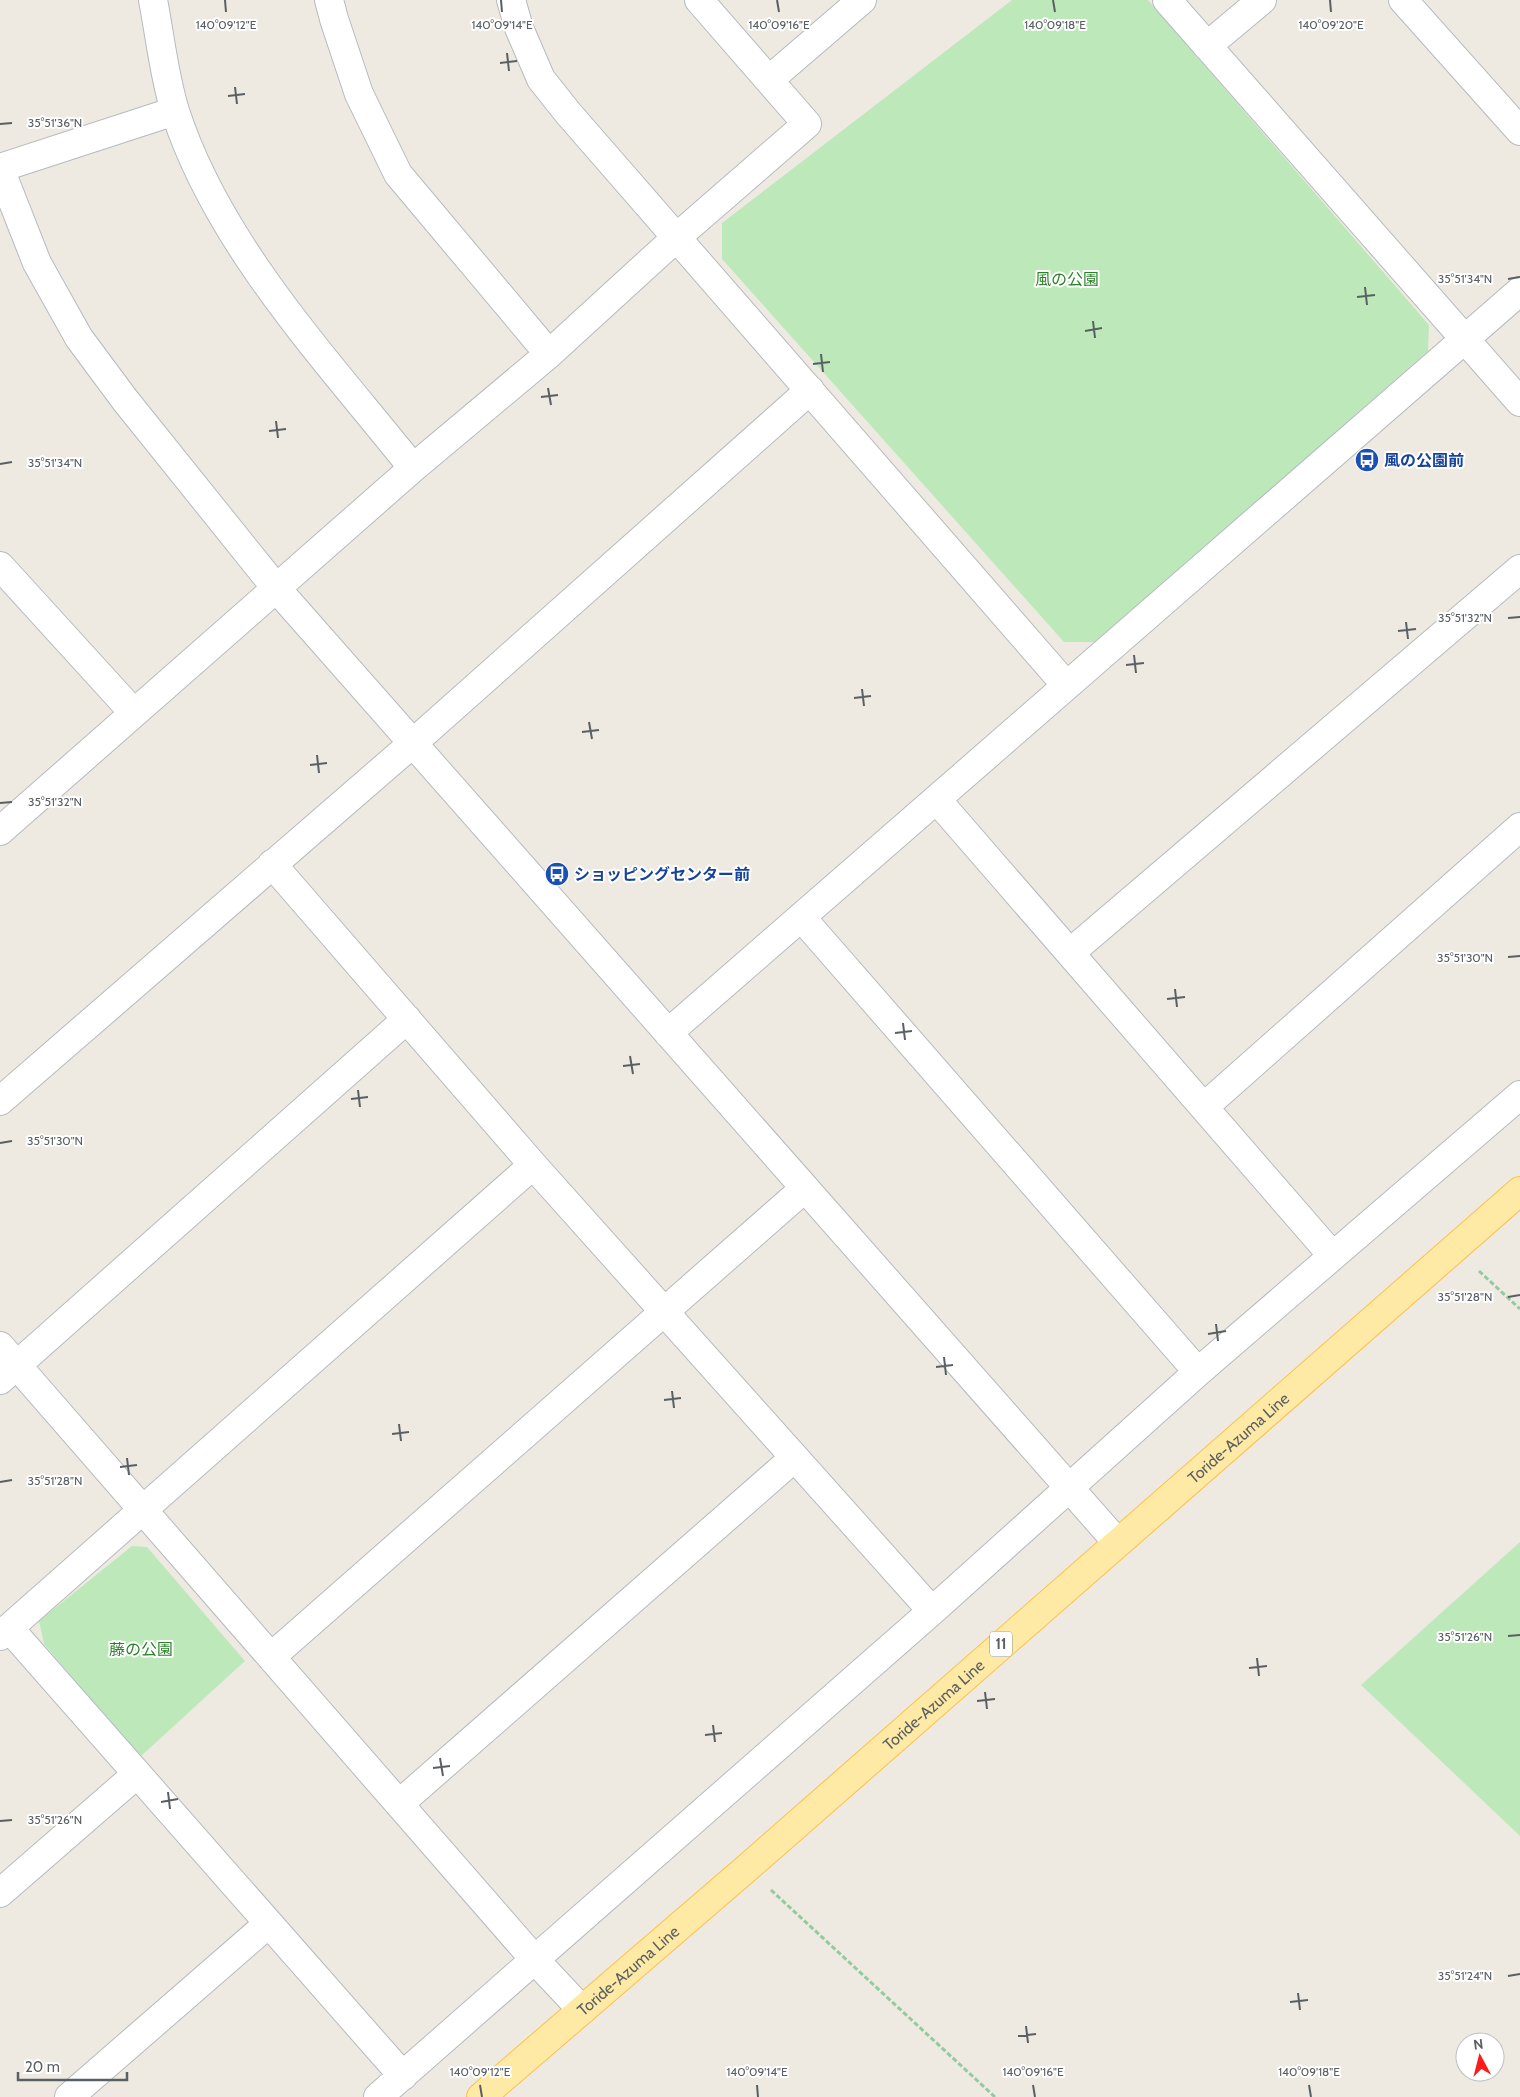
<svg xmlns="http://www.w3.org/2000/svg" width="1520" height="2097" font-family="Cabin,'Noto Sans JP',sans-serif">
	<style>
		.green { fill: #bde9ba }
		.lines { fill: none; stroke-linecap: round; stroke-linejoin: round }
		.street-casing { stroke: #b6babf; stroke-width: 30 }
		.primary-casing { stroke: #ffbf49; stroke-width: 30 }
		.path { stroke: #93ca9e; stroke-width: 3; stroke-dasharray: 5 2.5; stroke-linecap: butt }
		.street { stroke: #fff; stroke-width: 28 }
		.primary { stroke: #ffeaa5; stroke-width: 28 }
		.ticks { fill: none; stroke: #595f63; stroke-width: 2 }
		.labels { text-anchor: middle; stroke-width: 4; stroke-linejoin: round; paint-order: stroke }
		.shield { fill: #fff; stroke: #8b8f92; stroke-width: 1 }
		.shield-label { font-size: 15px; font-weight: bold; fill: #595f63 }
		.park-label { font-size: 16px; fill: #2d822b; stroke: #fff }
		.transit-label { font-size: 16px; font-weight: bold; fill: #164399; stroke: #fff; text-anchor: start }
		.street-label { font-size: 16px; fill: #595f63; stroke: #fff }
		.ticks-label { font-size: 12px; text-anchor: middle; fill: #595f63; stroke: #fff; stroke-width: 4; stroke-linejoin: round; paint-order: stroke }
	</style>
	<rect width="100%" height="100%" fill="#eeeae1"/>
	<!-- green -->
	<path class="green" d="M1012 0H1148L1429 325 1428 351 1096 642H1064L722 259V223Z
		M1520 1542V1836L1361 1685Z
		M132 1546 147 1547 245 1661 140 1757 44 1644 39 1621Z"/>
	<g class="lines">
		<!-- street casing -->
		<g class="street-casing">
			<path id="street" d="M153 0C160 36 164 76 175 111 218 245 327 360 413 468
				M329 0 334 19 359 94 398 174 549 354
				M511 0 519 28 541 79 568 113 1066 685
				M1167 0 1520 402
				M1403 0 1520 131
				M1207 46 1262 0
				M769 80 862 0
				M0 168 175 111
				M0 169 37 263 79 338 125 400 276 588 1117 1542
				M0 566 133 712
				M937 800 1332 1255
				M0 831 413 468 549 354 677 237 807 124 699 0
				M272 864 533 1165 932 1611
				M801 917 1198 1372
				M1071 952 1520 569
				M668 1033 1520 291
				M0 1101 413 743 810 390
				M1204 1107 1520 827
				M0 1346 535 1960 582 2010
				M0 1380 407 1019
				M9 1628 403 2076
				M0 1636 533 1165
				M271 1657 805 1188
				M399 1804 794 1458
				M0 1893 137 1774
				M69 2097 268 1924
				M378 2097 932 1611 1198 1372 1520 1095"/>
		</g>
		<!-- primary casing -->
		<g class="primary-casing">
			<g id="primary">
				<path id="s1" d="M481 2097 747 1868 1520 1191"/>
			</g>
		</g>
		<!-- path -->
		<path class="path" d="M1479 1271 1520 1309
			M771 1890 995 2097"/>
		<!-- street -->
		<use href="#street" class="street"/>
		<!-- primary -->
		<use href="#primary" class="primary"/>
	</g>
	<!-- ticks -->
	<path class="ticks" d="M225 0 226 12M501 0 502 12M777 0 779 12M1053 0 1055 12M1330 0 1331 12M507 53 509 71M500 63 517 61M235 87 237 104M228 96 245 94M0 124 12 123M1508 279 1520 277M1365 287 1367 305M1357 297 1375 295M1093 321 1095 338M1085 331 1102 328M821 354 823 372M813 364 830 362M548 388 551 405M541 397 558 395M276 421 278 438M269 431 286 429M0 464 12 462M1508 618 1520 617M1406 622 1408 639M1398 631 1416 629M1134 655 1136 673M1126 665 1144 663M862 689 864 706M854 698 871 696M589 722 592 739M582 732 599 730M317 755 319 773M310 765 327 763M0 803 12 802M1508 957 1520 956M1175 989 1177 1007M1167 999 1185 997M903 1023 905 1040M895 1033 912 1031M630 1056 633 1074M623 1066 640 1064M358 1090 360 1107M351 1099 368 1097M0 1143 12 1141M1508 1297 1520 1295M1216 1324 1218 1341M1208 1334 1226 1331M944 1357 946 1375M936 1367 953 1365M672 1391 674 1408M664 1400 681 1398M399 1424 401 1441M392 1434 409 1432M127 1458 129 1475M120 1467 137 1465M0 1482 12 1480M1508 1636 1520 1635M1257 1658 1259 1676M1249 1668 1267 1666M985 1692 987 1709M977 1701 995 1699M713 1725 715 1742M705 1735 722 1733M440 1758 443 1776M433 1768 450 1766M168 1792 170 1809M161 1802 178 1799M0 1821 12 1820M1508 1976 1520 1974M1298 1993 1300 2010M1290 2002 1308 2000M1026 2026 1028 2043M1018 2036 1036 2034M480 2085 482 2097M757 2085 758 2097M1033 2085 1035 2097M1309 2085 1311 2097"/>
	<!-- icons -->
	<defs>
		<g id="bus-disc" transform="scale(1.25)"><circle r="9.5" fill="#1a4fb4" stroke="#fff"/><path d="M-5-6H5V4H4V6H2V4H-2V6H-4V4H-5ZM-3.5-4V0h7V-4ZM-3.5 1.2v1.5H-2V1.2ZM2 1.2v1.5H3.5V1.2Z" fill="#fff"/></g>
	</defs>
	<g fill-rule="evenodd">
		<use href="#bus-disc" x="1367" y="460"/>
		<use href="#bus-disc" x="557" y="874"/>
	</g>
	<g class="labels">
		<!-- shield labels -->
		<rect class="shield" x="990" y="1631.5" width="22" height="25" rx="4"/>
		<g class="shield-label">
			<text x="1001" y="1649">11</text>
		</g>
		<!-- park labels -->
		<g class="park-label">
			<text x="1067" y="285">風の公園</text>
			<text x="141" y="1655">藤の公園</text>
		</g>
		<!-- transit labels -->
		<g class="transit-label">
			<text x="1384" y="466">風の公園前</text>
			<text x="574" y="880">ショッピングセンター前</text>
		</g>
		<!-- street labels -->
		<g class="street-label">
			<text dy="6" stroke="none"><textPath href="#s1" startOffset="1004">Toride-Azuma Line</textPath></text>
			<text dy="6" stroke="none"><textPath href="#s1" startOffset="599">Toride-Azuma Line</textPath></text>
			<text dy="6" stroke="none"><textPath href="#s1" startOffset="194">Toride-Azuma Line</textPath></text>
		</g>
	</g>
	<g class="ticks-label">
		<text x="226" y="29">140°09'12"E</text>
		<text x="502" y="29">140°09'14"E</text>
		<text x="779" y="29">140°09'16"E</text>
		<text x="1055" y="29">140°09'18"E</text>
		<text x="1331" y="29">140°09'20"E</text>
		<text x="55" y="127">35°51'36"N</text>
		<text x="1465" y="283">35°51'34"N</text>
		<text x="55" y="467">35°51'34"N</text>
		<text x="1465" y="622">35°51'32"N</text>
		<text x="55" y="806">35°51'32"N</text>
		<text x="1465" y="962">35°51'30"N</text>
		<text x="55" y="1145">35°51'30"N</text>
		<text x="1465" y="1301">35°51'28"N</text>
		<text x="55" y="1485">35°51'28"N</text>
		<text x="1465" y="1641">35°51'26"N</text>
		<text x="55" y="1824">35°51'26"N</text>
		<text x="1465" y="1980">35°51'24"N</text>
		<text x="480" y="2076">140°09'12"E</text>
		<text x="757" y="2076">140°09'14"E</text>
		<text x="1033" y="2076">140°09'16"E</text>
		<text x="1309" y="2076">140°09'18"E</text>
	</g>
	<!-- north arrow -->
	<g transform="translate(1480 2057) rotate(353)"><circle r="24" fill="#ffffff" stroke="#bdbfc1"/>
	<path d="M0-4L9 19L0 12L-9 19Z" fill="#fa1c1a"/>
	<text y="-8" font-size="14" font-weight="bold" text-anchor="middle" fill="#595f63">N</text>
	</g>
	<!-- scale -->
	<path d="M18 2072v8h109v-8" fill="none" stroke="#595f63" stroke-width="2.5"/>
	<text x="25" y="2072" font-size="15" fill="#595f63" stroke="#ffffff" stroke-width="4" paint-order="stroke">20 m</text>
</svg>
